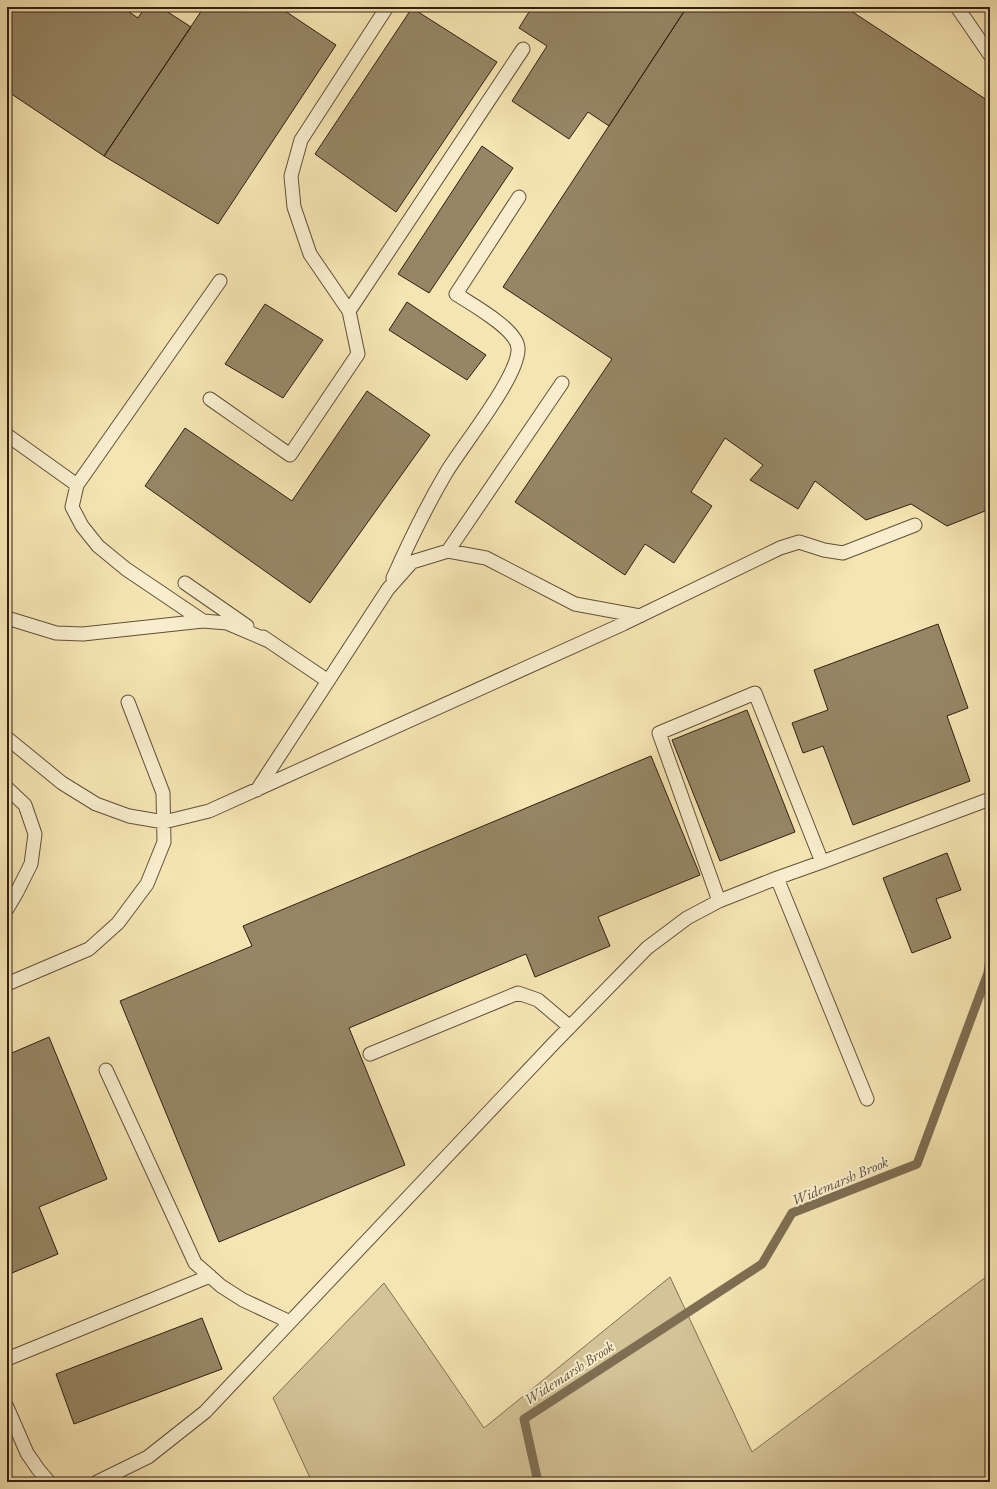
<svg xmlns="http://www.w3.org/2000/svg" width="997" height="1489" font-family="'EB Garamond',serif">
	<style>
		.green { fill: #d4c397; stroke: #827154 }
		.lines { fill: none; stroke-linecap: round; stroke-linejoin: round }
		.stream { stroke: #7e6e52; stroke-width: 9 }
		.building { fill: #968665; stroke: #301f12 }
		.lane-casing { stroke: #61503a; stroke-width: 15 }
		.lane { stroke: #f8eecd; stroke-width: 13 }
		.labels { text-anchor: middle; stroke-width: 4; stroke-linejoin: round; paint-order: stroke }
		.water-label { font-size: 15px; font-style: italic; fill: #5e4d37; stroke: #f8eecd }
	</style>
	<rect width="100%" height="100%" fill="#f5e5b2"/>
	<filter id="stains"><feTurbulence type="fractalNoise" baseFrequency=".005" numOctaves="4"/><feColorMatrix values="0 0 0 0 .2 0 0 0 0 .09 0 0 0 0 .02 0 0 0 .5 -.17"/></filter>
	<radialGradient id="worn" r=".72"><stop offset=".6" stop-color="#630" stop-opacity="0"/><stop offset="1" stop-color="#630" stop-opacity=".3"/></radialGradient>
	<!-- green -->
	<path class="green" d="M990 1274V1482H312L273 1398 384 1283 484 1428 670 1277 752 1452Z"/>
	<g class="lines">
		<!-- stream -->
		<path class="stream" d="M538 1482 524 1419 762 1264 792 1213 917 1164 988 973 990 960"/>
	</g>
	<!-- building -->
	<path class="building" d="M7 7H122L138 18 145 7H160L191 27 104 156 7 91Z
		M204 7H279L336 45 218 224 104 156Z
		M532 7H687L609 126 588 112 569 139 512 101 547 46 519 28Z
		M687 7H845L990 102V509L947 526 911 504 866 520 815 481 798 509 750 480 763 465 725 438 691 492 712 506 674 563 645 544 625 575 515 502 612 359 503 287Z
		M412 8 497 62 396 212 315 154Z
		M482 146 513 168 429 293 398 274Z
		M407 302 486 355 467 380 389 330Z
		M265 304 323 340 283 398 225 364Z
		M367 391 430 435 310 603 145 486 185 428 292 501Z
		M938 624 968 708 947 716 970 781 853 825 823 746 803 753 792 723 828 710 814 670Z
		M747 710 795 832 720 861 672 740Z
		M651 756 700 875 598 917 610 946 535 977 526 954 349 1028 405 1165 219 1242 120 1001 252 946 243 926Z
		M947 853 961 890 936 899 951 938 912 953 883 878Z
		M49 1037 107 1179 39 1207 58 1254 7 1275V1055Z
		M202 1318 222 1369 74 1424 56 1374Z"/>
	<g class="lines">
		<!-- lane casing -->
		<g class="lane-casing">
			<path id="lane" d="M957 7 990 55
				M349 311 523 49
				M210 399 290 455 358 354 349 311 310 254 294 207 291 176 301 140 387 7
				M7 435 77 485
				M448 551 562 383
				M393 578C409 542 426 507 446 473 462 446 520 375 518 348 517 329 471 304 456 294L519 197
				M185 583 247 626
				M7 618 56 633 83 634 203 621 227 623 269 641
				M203 621 126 569 98 546 82 526 72 507 77 485 220 281
				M263 637 328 681
				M7 738 62 783 96 804 129 816 164 822 209 811 623 624 780 548 799 542 824 550 843 553 915 525
				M7 788 25 805 35 834 31 864 17 892 7 909
				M257 790 388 589 412 562 448 551 486 558 575 604 640 616
				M777 878 867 1099
				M719 901 659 733 755 693 822 862
				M7 984 89 949 118 923 147 884 164 842 163 793 128 702
				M370 1054 518 993 538 1000 570 1027
				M106 1070 195 1263 221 1286 243 1300 290 1322
				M7 1359 210 1276
				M7 1407 27 1453 38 1469 49 1482
				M97 1482 148 1457 205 1412 555 1042 647 948 687 918 719 901 777 878 822 862 990 799"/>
		</g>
		<!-- lane -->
		<use href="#lane" class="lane"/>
	</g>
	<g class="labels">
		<!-- water labels -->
		<g class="water-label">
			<text transform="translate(840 1181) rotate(-23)" y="5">Widemarsh Brook</text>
			<text transform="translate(569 1373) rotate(-33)" y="5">Widemarsh Brook</text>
		</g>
	</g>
	<!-- margin -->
	<rect width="997" height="1489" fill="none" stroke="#f5e5b2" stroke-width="24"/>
	<rect x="8" y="8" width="981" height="1473" fill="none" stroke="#301f12" stroke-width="2"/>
	<rect x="12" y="12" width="973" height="1465" fill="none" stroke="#301f12"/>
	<rect width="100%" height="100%" filter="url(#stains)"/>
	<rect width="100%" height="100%" fill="url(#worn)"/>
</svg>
